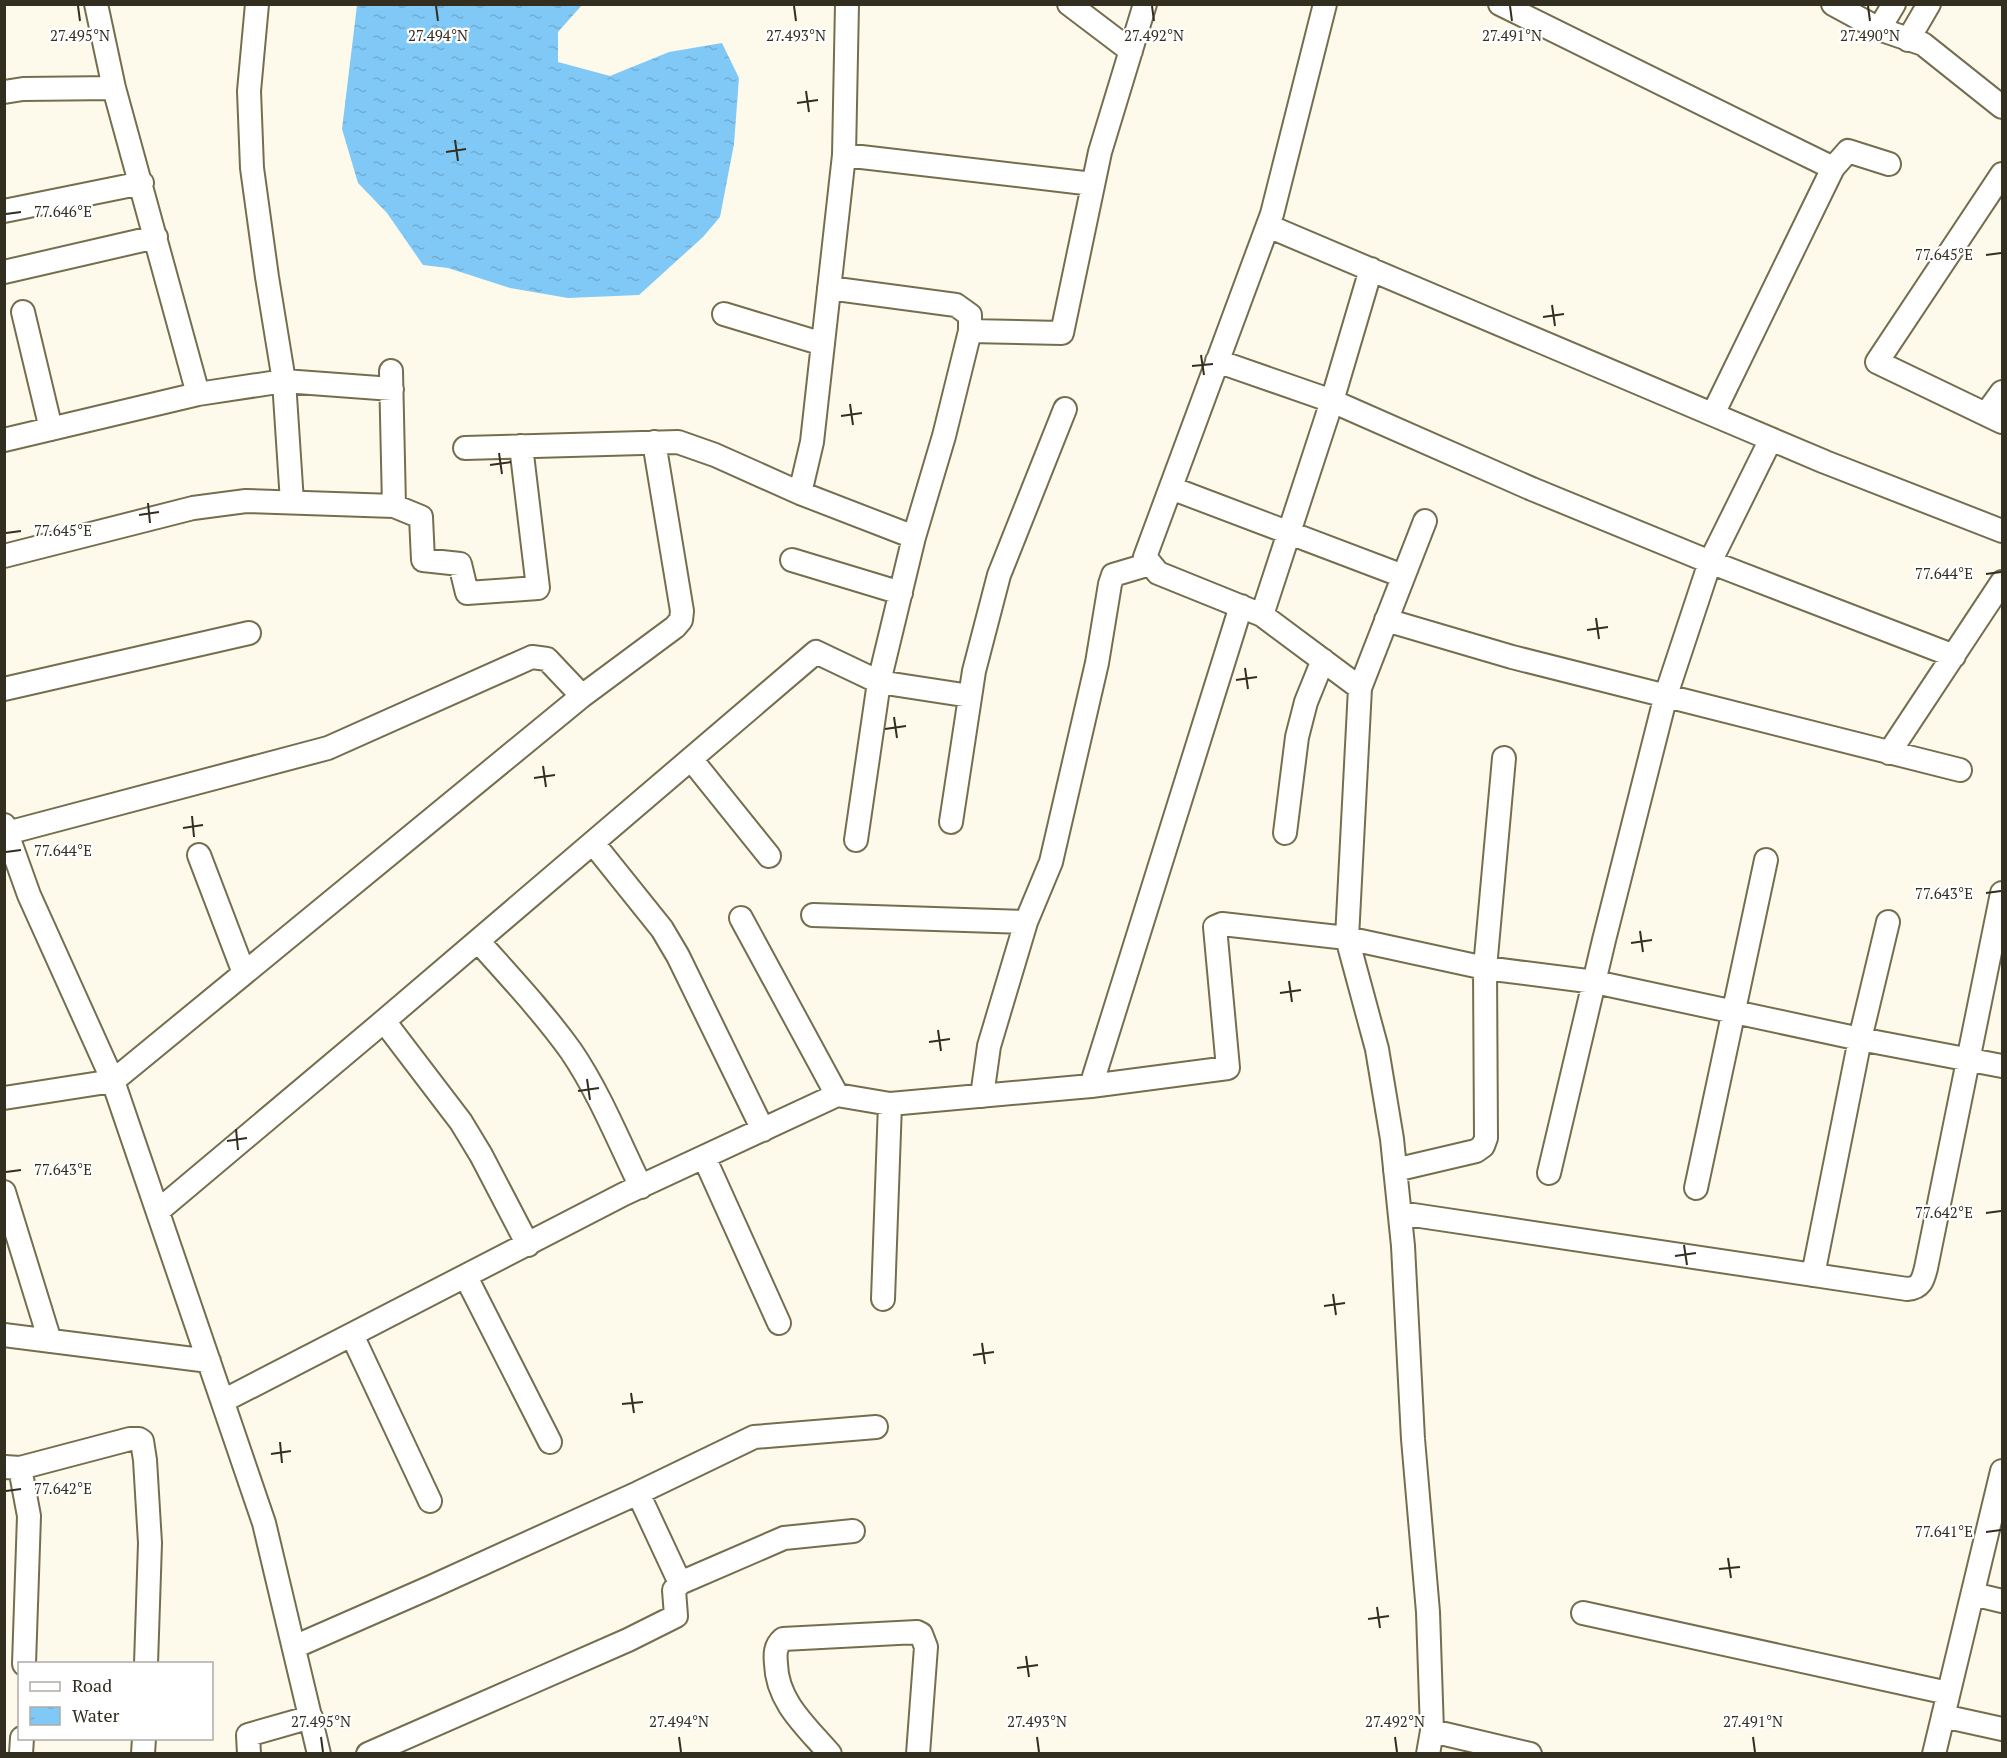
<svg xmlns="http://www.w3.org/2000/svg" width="2007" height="1758" font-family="'PT Serif',serif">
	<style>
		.water { fill: url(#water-ripples) }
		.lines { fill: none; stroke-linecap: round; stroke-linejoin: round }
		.street-casing { stroke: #756e4e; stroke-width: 26 }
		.street { stroke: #fff; stroke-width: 22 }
		.ticks { fill: none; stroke: #322f21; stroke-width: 2 }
		.ticks-label { font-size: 15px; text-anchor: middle; fill: #322f21; stroke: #fff; stroke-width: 4.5; stroke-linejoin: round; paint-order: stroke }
	</style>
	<defs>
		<pattern id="water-ripples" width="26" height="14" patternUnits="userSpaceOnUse" patternTransform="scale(1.5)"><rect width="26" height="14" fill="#80c9f7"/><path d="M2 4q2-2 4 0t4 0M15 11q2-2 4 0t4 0" fill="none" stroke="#6fadd3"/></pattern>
	</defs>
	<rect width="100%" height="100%" fill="#fdfaec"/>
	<!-- water -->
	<path class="water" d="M357 5H582L558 32V62L610 76 669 52 722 43 739 78 734 144 720 217 703 237 639 295 568 298 510 288 448 268 423 265 387 213 358 183 342 129Z"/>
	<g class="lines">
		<!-- street casing -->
		<g class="street-casing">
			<path id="street" d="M257 4 249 91 252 168 267 277 284 381 292 502
				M1069 4 1131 51
				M1325 4 1272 214 1145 557 1158 573 1262 615 1360 688 1347 938 1377 1049 1392 1139 1403 1246 1413 1439 1428 1612 1432 1731 1428 1754
				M1500 4 1833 168
				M1833 4 1879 29 1923 44 2002 107
				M1879 29 1894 4
				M1908 40 1929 4
				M4 92 23 89 114 88
				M844 155 1093 184
				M2002 174 1877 362 2002 422
				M4 211 142 183
				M1268 226 1825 462 2002 531
				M4 272 156 237
				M829 288 956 305 970 315V331L944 436 914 537 879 682 856 840
				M23 312 51 429
				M724 314 823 344
				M970 331 1062 333 1100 152 1145 4
				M1217 361 1332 401 1532 489 1710 562 1954 656
				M391 371 394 506
				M198 394 284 381 392 389
				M1713 414 1833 168 1848 151 1889 164
				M1986 414 2002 392
				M4 440 198 394 114 88 96 4
				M465 448 678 442 715 455 800 493 914 537
				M1171 488 1403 576
				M800 493 812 442 844 155 847 4
				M4 556 193 508 246 501 394 506 421 517 423 560 460 564 467 593 538 588 521 446
				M792 560 901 593
				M1262 615 1332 401 1371 269
				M1386 620 1512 657 1960 770
				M1360 688 1425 521
				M4 689 249 633
				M1889 753 2002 582
				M691 759 769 856
				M951 822 974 671 999 575 1065 409
				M4 825 29 895 113 1081 264 1523 319 1754
				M7 833 328 748 532 657 547 659 582 696
				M1285 833 1297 737 1306 702 1323 660
				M593 843 662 929 678 956 763 1130
				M199 855 244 973
				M813 915 1026 922
				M741 918 837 1095
				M478 941C510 977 543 1012 571 1051 599 1092 619 1142 641 1187
				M384 1021 461 1122 481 1155 528 1245
				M1091 1086 1241 606
				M982 1096 989 1046 1026 922 1051 862 1097 663 1110 584 1113 575 1150 564
				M4 1098 113 1081 582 696 675 627 681 620 682 611 654 442
				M704 1157 779 1323
				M1395 1170 1476 1151 1483 1146 1486 1138 1485 968 1504 758
				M1549 1173 1604 940 1666 695 1710 562 1771 439
				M1696 1188 1766 860
				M4 1192 50 1341
				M158 1211 384 1021 816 652 879 682 970 696
				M1400 1213 1907 1289C1921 1288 1923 1280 1926 1268L2002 893
				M1813 1275 1860 1039 1888 922
				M466 1277 550 1442
				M883 1299 890 1104
				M4 1335 209 1361
				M352 1335 430 1501
				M223 1401 624 1194 837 1095 890 1104 1091 1086 1228 1068 1215 927 1222 924 1347 938 1485 968 1595 982 1860 1039 2002 1066
				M5 1467 20 1468 29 1516 24 1664
				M20 1468 130 1439H139L142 1441 145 1460 150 1543 146 1664
				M638 1493 680 1583
				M1973 1594 2002 1601
				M1583 1613 1948 1693
				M294 1647 431 1587 638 1493 754 1437 876 1427
				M1943 1716 2002 1729
				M1432 1731 1530 1754
				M21 1754 22 1738
				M143 1754 144 1738
				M249 1754 248 1735 311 1717
				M368 1754 628 1640 676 1616 674 1590 680 1583 784 1538 853 1531
				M830 1754C807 1727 777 1702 776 1664 775 1654 775 1646 783 1639L917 1632 921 1634 926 1647 918 1754
				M1934 1754 2002 1471"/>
		</g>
		<!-- street -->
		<use href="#street" class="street"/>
	</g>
	<!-- ticks -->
	<path class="ticks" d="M78 6 80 21M436 6 438 21M794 6 796 21M1152 6 1154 21M1510 6 1512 21M1868 6 1870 21M806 91 809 112M797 103 818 100M455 140 458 161M446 152 466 149M6 214 21 212M1986 255 2001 253M1552 305 1555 326M1543 317 1564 314M1201 355 1204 375M1192 366 1213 364M850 404 853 425M841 416 862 413M499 453 502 474M490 465 511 462M148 503 150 523M139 515 159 512M6 533 21 531M1986 574 2001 572M1596 618 1599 639M1587 630 1608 627M1245 668 1248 689M1236 680 1257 677M894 717 897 738M885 729 906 726M543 766 546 787M534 778 555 775M192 816 194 837M183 828 203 825M6 852 21 850M1986 893 2001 891M1640 931 1643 952M1631 943 1652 940M1289 981 1292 1002M1280 993 1301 990M938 1030 941 1051M929 1042 950 1039M587 1079 590 1100M578 1091 599 1088M236 1129 238 1150M227 1141 247 1138M6 1172 21 1170M1986 1213 2001 1211M1684 1245 1687 1265M1675 1256 1696 1253M1333 1294 1336 1315M1324 1306 1345 1303M982 1343 985 1364M973 1355 994 1352M631 1393 634 1413M622 1404 643 1402M280 1442 282 1463M271 1454 291 1451M6 1491 21 1489M1986 1532 2001 1530M1728 1558 1731 1578M1719 1569 1740 1567M1377 1607 1380 1628M1368 1619 1389 1616M1026 1656 1029 1677M1017 1668 1038 1665M321 1737 323 1752M679 1737 681 1752M1037 1737 1039 1752M1395 1737 1397 1752M1753 1737 1755 1752"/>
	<g class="ticks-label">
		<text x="80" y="41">27.495°N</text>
		<text x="438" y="41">27.494°N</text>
		<text x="796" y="41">27.493°N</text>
		<text x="1154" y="41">27.492°N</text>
		<text x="1512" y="41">27.491°N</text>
		<text x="1870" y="41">27.490°N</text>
		<text x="63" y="217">77.646°E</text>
		<text x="1944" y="260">77.645°E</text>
		<text x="63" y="536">77.645°E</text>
		<text x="1944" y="579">77.644°E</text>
		<text x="63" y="856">77.644°E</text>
		<text x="1944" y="899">77.643°E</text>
		<text x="63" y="1175">77.643°E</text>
		<text x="1944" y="1218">77.642°E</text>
		<text x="63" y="1494">77.642°E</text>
		<text x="1944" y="1537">77.641°E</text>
		<text x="321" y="1727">27.495°N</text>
		<text x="679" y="1727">27.494°N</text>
		<text x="1037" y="1727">27.493°N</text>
		<text x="1395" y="1727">27.492°N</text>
		<text x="1753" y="1727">27.491°N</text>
	</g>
	<!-- border -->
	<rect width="2007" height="1758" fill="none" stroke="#322f21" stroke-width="12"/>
	<!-- legend -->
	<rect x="18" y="1662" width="195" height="78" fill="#ffffff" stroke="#adaca6" stroke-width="1.5"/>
	<rect x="30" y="1682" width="30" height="9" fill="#ffffff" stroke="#adaca6" stroke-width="1.5"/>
	<text x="72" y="1692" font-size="18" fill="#322f21">Road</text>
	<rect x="30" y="1707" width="30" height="18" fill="url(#water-ripples)" stroke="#adaca6" stroke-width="1.5"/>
	<text x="72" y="1722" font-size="18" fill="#322f21">Water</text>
</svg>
